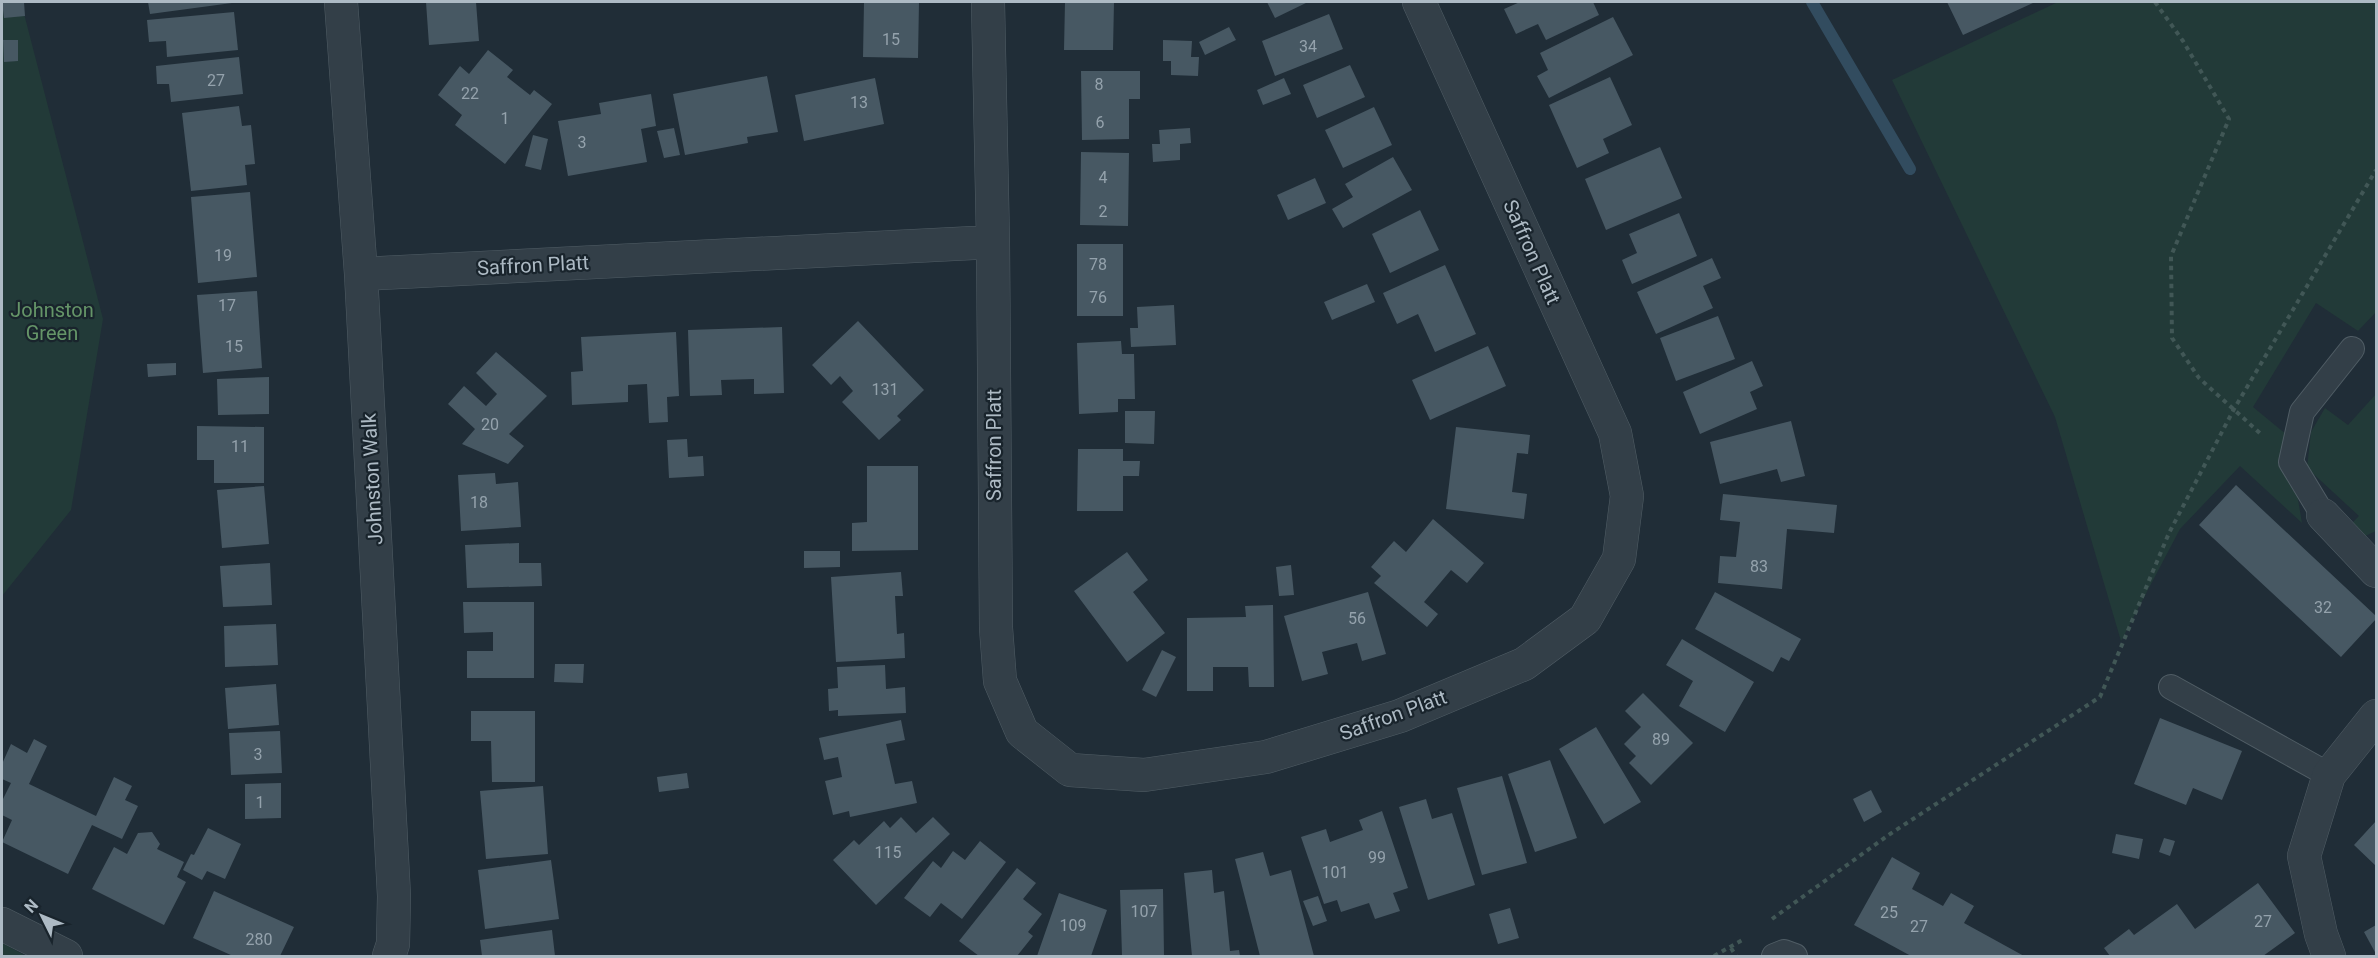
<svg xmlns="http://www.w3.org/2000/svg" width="2378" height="958" font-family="Roboto,sans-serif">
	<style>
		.green { fill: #223a38 }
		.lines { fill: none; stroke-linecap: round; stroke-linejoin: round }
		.stream { stroke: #324c5f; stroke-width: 12 }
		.building { fill: #475863 }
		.lane-casing { stroke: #505d65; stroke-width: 26 }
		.street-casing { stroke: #505d65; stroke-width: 34 }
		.path { stroke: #415756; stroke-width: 4; stroke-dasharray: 4.5 4.5; stroke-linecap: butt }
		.lane { stroke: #333f48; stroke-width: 24 }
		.street { stroke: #333f48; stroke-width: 33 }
		.labels { text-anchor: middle; stroke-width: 4.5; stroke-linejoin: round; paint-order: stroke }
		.number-label { font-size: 16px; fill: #94a2ac }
		.street-label { font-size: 20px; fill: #adbac4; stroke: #19242c }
		.park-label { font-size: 20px; fill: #659568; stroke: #19242c }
	</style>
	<rect width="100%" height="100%" fill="#202d37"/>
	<!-- green -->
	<path class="green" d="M2 2H21L103 319 71 510 2 596Z
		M2058 2H2376V312L2358 331 2316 303 2253 407 2287 435 2302 523 2240 466 2180 529 2121 641 2055 417 1892 80Z
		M2376 394V531L2363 537 2352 523 2359 516 2307 468 2311 432 2325 408 2348 425Z
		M2 943 26 956H2Z"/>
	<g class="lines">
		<!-- stream -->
		<path class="stream" d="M1812 2 1910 169"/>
	</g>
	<!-- building -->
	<path class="building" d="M2 2H24L25 16 4 18Z
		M148 2H232V3L150 14Z
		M426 2H476L479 41 429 45Z
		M864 2H919L918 58 863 57Z
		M1065 2H1114L1113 50H1064Z
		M1267 2H1308L1275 18Z
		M1520 2H1593L1599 15 1546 40 1538 24 1516 34 1504 9Z
		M1947 2H2035L1963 35Z
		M234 12 238 50 167 57 166 41 149 42 147 20Z
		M1329 14 1343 49 1275 76 1262 41Z
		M1613 17 1633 55 1549 98 1537 76 1548 70 1540 53Z
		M1229 27 1236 40 1205 55 1199 42Z
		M3 40H18V61L4 62Z
		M1163 40 1192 41 1191 57H1199L1198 76 1171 75V61H1163Z
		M488 50 513 70 507 77 530 95 534 90 552 104 505 164 455 125 462 115 438 95 460 66 469 74Z
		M239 57 243 94 171 102 169 84H157L156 66Z
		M1350 65 1365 97 1317 118 1303 85Z
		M1081 71H1140V99H1129V139L1082 140Z
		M767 76 778 132 747 137 748 143 685 155 673 94Z
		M1610 77 1632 125 1603 139 1609 153 1577 168 1549 105Z
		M875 78 884 124 804 141 795 95Z
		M1284 78 1291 94 1263 105 1257 90Z
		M651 94 656 126 641 129 647 162 568 176 558 121 601 114 599 103Z
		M239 106 242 126 251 125 255 164 245 165 247 185 191 191 182 113Z
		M1374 107 1392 145 1343 168 1325 130Z
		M674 128 680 155 664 158 657 131Z
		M1190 128 1191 143 1180 144V160L1153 162 1152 144H1160L1159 130Z
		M533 135 548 139 541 170 525 166Z
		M1660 147 1682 198 1606 230 1585 179Z
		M1081 152 1129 153 1128 226 1080 225Z
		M1393 157 1412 190 1343 228 1332 209 1353 197 1345 184Z
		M1315 178 1326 203 1288 220 1277 195Z
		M250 192 257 277 198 283 191 197Z
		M1420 210 1439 250 1390 273 1372 234Z
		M1679 213 1697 256 1632 284 1622 260 1637 253 1629 234Z
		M1077 244H1123V316H1077Z
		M1712 258 1721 278 1703 286 1713 308 1656 334 1637 292Z
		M1445 265 1476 334 1435 352 1418 314 1397 324 1383 293Z
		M1367 284 1375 302 1332 320 1324 302Z
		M257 291 262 368 203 373 197 295Z
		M1174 305 1176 345 1131 347 1130 328H1138L1137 307Z
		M1718 316 1735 359 1676 381 1660 338Z
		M858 321 924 390 897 416 901 420 879 440 842 402 853 391 840 376 831 385 812 365Z
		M782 327 784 393 754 394V379L721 380 722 395 690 396 688 330Z
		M676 332 679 396 667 397 668 422 649 423 647 384 628 385V402L572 405 571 372 583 371 581 337Z
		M1121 341 1122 354H1134L1135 399H1118V412L1079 414 1077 343Z
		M1488 346 1506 386 1430 420 1412 380Z
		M496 352 547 396 509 434 524 446 508 464 462 444 475 429 448 404 464 386 486 406 497 394 476 373Z
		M1752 361 1763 386 1750 392 1757 409 1700 434 1683 392Z
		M176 363V375L148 377 147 364Z
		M269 377V414L218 415 217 379Z
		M1125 411H1155L1154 444 1125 443Z
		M1791 421 1805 476 1781 482 1777 469 1720 484 1710 442Z
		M197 426 264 427V483H214V460H197Z
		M1456 427 1530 435 1528 454 1517 453 1512 492 1527 494 1524 519 1446 509Z
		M687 439 688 457 703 456 704 476 669 478 667 440Z
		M1078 449H1123V461H1140L1139 476H1123V511H1077Z
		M867 466H918V550L852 551V523L867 522Z
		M495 473 496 484 518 482 521 527 461 531 458 475Z
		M2236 485 2376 616V619L2341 657 2199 525Z
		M264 486 269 544 222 548 217 490Z
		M1723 494 1837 505 1834 533 1787 529 1782 589 1718 583 1720 556 1736 557 1740 522 1720 520Z
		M1433 519 1484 563 1467 583 1451 570 1424 602 1438 614 1427 627 1374 583 1381 576 1371 567 1394 541 1406 552Z
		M519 543V563H541L542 586 467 588 465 545Z
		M804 551H840V567L804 568Z
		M1127 552 1148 580 1133 592 1165 633 1127 662 1074 591Z
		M270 563 272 605 223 607 220 566Z
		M1291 565 1294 595 1279 596 1276 567Z
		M901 572 903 596H895L897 634 904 633 905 658 836 662 831 577Z
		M1368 592 1386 654 1362 661 1357 643 1322 652 1328 674 1302 681 1284 616Z
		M1715 592 1801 639 1789 661 1781 657 1773 672 1695 629Z
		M463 602H534V678H467V651H493V632L464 633Z
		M1273 605 1274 687H1249L1248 667H1213V691H1187V618L1246 617 1245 606Z
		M276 624 278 665 225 667 224 626Z
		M1682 639 1754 682 1725 732 1679 706 1693 681 1666 665Z
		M1162 650 1176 657 1156 697 1142 690Z
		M555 664H584L583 683 554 682Z
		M885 665 886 689 905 687 906 713 838 716V710L829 711 828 689 838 688 837 667Z
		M276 684 279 725 228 729 225 688Z
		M1643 693 1693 743 1651 785 1629 763 1636 756 1624 744 1641 727 1625 711Z
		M471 711H535V782H492L491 741H471Z
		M2160 718 2242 751 2222 800 2193 788 2186 805 2134 784Z
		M901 720 905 740 886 744 895 784 912 781 917 803 850 817 849 811 833 815 825 781 842 777 838 757 824 760 819 738Z
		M1596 727 1641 802 1604 824 1559 749Z
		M280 731 282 773 231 775 229 733Z
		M34 739 47 746 29 784 96 816 114 777 132 786 125 800 138 806 122 839 92 825 68 874 2 842 12 820 2 815V801L11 783 2 779V764L11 744 27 753Z
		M1550 760 1577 838 1535 852 1508 774Z
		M687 773 689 788 659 792 657 777Z
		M1502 776 1527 863 1482 875 1457 788Z
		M281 783V818L245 819V784Z
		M543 786 548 854 486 859 480 791Z
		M1871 790 1882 812 1864 822 1853 799Z
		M1426 799 1432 819 1452 813 1475 885 1428 900 1399 807Z
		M1382 811 1408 888 1393 893 1400 911 1375 919 1369 903 1341 912 1337 900 1324 904 1301 837 1326 829 1330 842 1363 830 1359 820Z
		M901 817 916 833 933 817 950 834 876 905 833 860 854 840 859 845 884 821 890 828Z
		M2376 821V866L2354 845Z
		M208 828 241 844 225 879 207 871 202 880 183 870 191 854 194 855Z
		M152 832 160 844 157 849 184 862 177 877 186 882 164 925 92 889 114 847 127 854 138 833Z
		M2116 834 2143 839 2139 859 2112 853Z
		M2164 838 2175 841 2170 856 2159 852Z
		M980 841 1006 862 962 919 941 903 930 917 904 898 933 861 941 868 953 851 965 860Z
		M1263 852 1270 876 1291 870 1314 956H1260L1235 859Z
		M1892 857 1920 873 1912 889 1943 906 1951 893 1974 906 1964 923 2024 956H1911L1854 925Z
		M551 860 559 919 485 929 478 870Z
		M1017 868 1036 883 1023 899 1042 914 1028 932 1033 936 1017 956H979L959 941Z
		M1212 870 1214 893 1224 891 1230 951 1239 950 1240 956H1192L1184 873Z
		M2258 883 2295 933 2263 956H2110L2104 948 2129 929 2134 935 2177 904 2195 929Z
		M1163 889 1164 956H1122L1120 890Z
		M214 891 294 927 280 956H233L193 938Z
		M1059 893 1107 910 1091 956H1037Z
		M1318 896 1327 921 1313 926 1303 901Z
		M1510 908 1519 938 1498 944 1489 914Z
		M2376 925V954L2364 932Z
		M552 930 555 956H482L480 940Z"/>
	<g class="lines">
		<!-- lane casing -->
		<g class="lane-casing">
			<path id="lane" d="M2323 515 2291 462 2302 412 2352 349
				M2171 687 2329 775
				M1774 956 1784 952 1795 956"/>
		</g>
		<!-- street casing -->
		<g class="street-casing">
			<path id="street" d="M341 2 361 274 394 896 393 944 389 956
				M988 2 993 242 996 628 1000 681 1022 732 1070 770 1144 775 1266 757 1400 716 1524 664 1585 619 1619 559 1627 496 1615 433 1419 2
				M361 274 993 242
				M2323 515 2376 571
				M2 924 66 956
				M2329 956 2321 934 2304 856 2329 775 2376 716"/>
		</g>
		<!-- path -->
		<path class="path" d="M2155 2 2183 41 2229 119 2171 256 2172 338 2199 378 2262 435
			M1772 919 1890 834 2100 697 2169 533 2234 409 2376 170
			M1731 948 1736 956
			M1714 956 1744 939"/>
		<!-- lane -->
		<use href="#lane" class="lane"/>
		<!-- street -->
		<use href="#street" class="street"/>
	</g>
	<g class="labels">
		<!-- number labels -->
		<g class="number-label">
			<text x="891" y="45">15</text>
			<text x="1308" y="52">34</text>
			<text x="216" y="86">27</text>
			<text x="1099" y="90">8</text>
			<text x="470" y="99">22</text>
			<text x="859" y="108">13</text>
			<text x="505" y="124">1</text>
			<text x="1100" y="128">6</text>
			<text x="582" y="148">3</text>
			<text x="1103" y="183">4</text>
			<text x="1103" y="217">2</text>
			<text x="223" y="261">19</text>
			<text x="1098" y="270">78</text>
			<text x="1098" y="303">76</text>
			<text x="227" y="311">17</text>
			<text x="234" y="352">15</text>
			<text x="885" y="395">131</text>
			<text x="490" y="430">20</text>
			<text x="240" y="452">11</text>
			<text x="479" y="508">18</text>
			<text x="1759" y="572">83</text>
			<text x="2323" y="613">32</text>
			<text x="1357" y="624">56</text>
			<text x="1661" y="745">89</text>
			<text x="258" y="760">3</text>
			<text x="260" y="808">1</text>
			<text x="888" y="858">115</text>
			<text x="1377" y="863">99</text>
			<text x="1335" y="878">101</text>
			<text x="1144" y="917">107</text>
			<text x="1889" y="918">25</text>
			<text x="2263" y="927">27</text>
			<text x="1073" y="931">109</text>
			<text x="1919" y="932">27</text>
			<text x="259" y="945">280</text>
		</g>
		<!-- street labels -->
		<g class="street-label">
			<text transform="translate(1532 252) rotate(66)" y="7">Saffron Platt</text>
			<text transform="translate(533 265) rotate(-3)" y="7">Saffron Platt</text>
			<text transform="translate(994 445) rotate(-90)" y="7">Saffron Platt</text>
			<text transform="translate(372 479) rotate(-93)" y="7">Johnston Walk</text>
			<text transform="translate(1393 715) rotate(-20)" y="7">Saffron Platt</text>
		</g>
		<!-- park labels -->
		<g class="park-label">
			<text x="52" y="317">Johnston<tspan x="52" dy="23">Green</tspan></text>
		</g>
	</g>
	<!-- border -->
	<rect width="2378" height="958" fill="none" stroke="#adbac4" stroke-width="6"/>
	<!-- north arrow -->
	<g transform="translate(42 916) rotate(313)" stroke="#19242c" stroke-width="4.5" paint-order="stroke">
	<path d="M0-4.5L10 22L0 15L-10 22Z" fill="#adbac4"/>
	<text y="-9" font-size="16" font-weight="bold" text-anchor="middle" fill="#adbac4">N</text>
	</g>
</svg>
